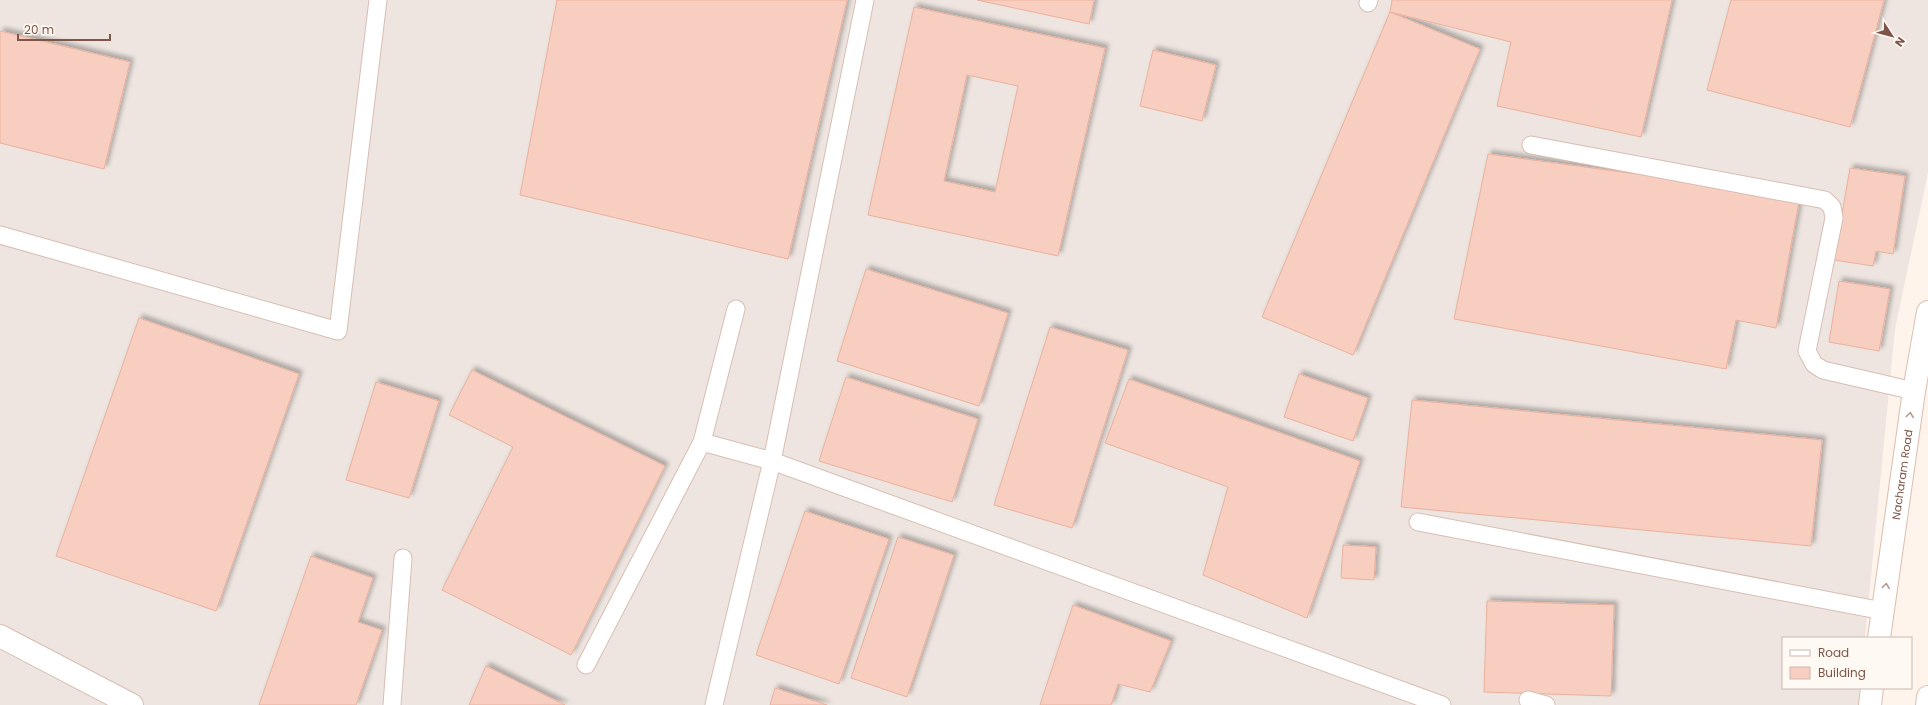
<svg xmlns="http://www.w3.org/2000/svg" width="1928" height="705" font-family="Poppins,sans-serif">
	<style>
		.industrial { fill: #eee5e0 }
		.building { fill: #f7cebf; stroke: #ebb19e; fill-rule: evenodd; filter: url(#shadow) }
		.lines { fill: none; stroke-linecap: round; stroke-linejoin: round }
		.service-casing { stroke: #d8beb3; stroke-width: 19 }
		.minor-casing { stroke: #d8beb3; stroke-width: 24 }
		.secondary-casing { stroke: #dbbdaf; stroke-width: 24 }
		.service { stroke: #fff; stroke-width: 17 }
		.minor { stroke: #fff; stroke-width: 22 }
		.secondary { stroke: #fff; stroke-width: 22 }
		.oneway { stroke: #b29992 }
		.labels { text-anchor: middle; stroke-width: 3; stroke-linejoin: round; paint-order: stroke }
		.street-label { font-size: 11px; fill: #7e5549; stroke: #fff9f3 }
	</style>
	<defs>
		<filter id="shadow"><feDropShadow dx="3.5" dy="-3.5" stdDeviation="2" flood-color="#0004"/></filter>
	</defs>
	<rect width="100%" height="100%" fill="#fef4eb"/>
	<!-- industrial -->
	<path class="industrial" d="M0 0H1928V173L1895 329 1865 638H1783V688H1860L1858 705H0Z"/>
	<!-- building -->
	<path class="building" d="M557 0H847L788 259 520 195Z
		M977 0H1094L1089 24Z
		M1392 0H1672L1641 137 1497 106 1511 42 1390 12Z
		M1731 0H1884L1850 127 1707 90Z
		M914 7 1105 48 1058 256 868 215ZM967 75 1018 86 995 192 944 181Z
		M1390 12 1480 49 1353 355 1262 317Z
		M0 31 130 62 104 169 0 143Z
		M1153 50 1216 65 1202 121 1140 106Z
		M1488 154 1800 196 1776 328 1736 320 1726 369 1454 319Z
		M1850 168 1905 176 1893 254 1876 251 1873 266 1834 260Z
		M866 269 1008 313 979 406 837 361Z
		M1839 281 1890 289 1879 351 1829 342Z
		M139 318 299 374 216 611 56 556Z
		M1050 327 1128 350 1072 528 994 505Z
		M472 370 665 466 571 655 442 590 513 447 449 415Z
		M1299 374 1368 398 1353 441 1284 417Z
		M846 377 978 419 952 502 819 461Z
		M1129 379 1360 461 1307 618 1203 575 1228 487 1105 443Z
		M376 382 439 401 409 498 346 480Z
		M1412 400 1822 440 1811 546 1401 507Z
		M805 511 889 539 839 684 756 655Z
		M898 537 954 555 907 697 851 678Z
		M1343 545 1376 547 1374 580 1341 578Z
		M311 556 373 578 358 622 382 630 356 705H259Z
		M1487 601 1614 605 1611 696 1484 692Z
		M1073 605 1171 641 1150 692 1118 684 1111 705H1040Z
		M486 666 565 705H469Z
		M775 688 827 705H770Z"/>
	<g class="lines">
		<!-- service casing -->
		<g class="service-casing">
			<path id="service" d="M1368 3 1369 0
				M1531 145 1825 200 1832 207 1834 218 1807 351 1814 364 1823 370 1914 391
				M0 235 338 331 378 0
				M702 442 736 309
				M1418 522 1883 611
				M586 665 702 442 772 461 1442 705
				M1528 700 1546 705
				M392 705 403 558
				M714 705 772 461 865 0"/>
		</g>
		<!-- minor casing -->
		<g class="minor-casing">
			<path id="minor" d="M0 636 132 705"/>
		</g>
		<!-- secondary casing -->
		<g class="secondary-casing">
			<g id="secondary">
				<path id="s1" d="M1879 638 1914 391 1928 312"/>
				<path d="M1870 705 1872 688"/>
				<path d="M1927 705 1928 697"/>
			</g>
		</g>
		<!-- service -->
		<use href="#service" class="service"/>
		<!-- minor -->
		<use href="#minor" class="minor"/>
		<!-- secondary -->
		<use href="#secondary" class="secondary"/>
	</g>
	<!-- one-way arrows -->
	<defs><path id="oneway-chevron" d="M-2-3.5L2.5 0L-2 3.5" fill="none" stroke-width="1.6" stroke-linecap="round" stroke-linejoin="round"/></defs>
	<g class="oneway">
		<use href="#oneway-chevron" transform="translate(1910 415) rotate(-82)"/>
		<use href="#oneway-chevron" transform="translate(1886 586) rotate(-82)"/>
	</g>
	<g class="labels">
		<!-- street labels -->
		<g class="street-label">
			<text dy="4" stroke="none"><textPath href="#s1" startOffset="165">Nacharam Road</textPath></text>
		</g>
	</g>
	<!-- legend -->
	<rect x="1782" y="637" width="130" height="52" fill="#fff9f3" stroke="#cbb7af"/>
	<rect x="1790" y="650" width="20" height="6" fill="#ffffff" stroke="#cbb7af"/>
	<text x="1818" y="657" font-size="12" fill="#7e5549">Road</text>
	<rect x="1790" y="667" width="20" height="12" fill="#f7cebf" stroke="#cbb7af"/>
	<text x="1818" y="677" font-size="12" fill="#7e5549">Building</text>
	<!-- north arrow -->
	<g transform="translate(1892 36) rotate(126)" stroke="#fff9f3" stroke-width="3" paint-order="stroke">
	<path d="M0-3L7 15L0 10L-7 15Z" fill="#7e5549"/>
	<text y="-6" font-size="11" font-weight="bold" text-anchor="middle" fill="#7e5549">N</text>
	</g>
	<!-- scale -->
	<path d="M18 34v6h92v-6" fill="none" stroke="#7e5549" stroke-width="2"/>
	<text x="24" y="34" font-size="12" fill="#7e5549" stroke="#fff9f3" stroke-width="3" paint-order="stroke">20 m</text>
</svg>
